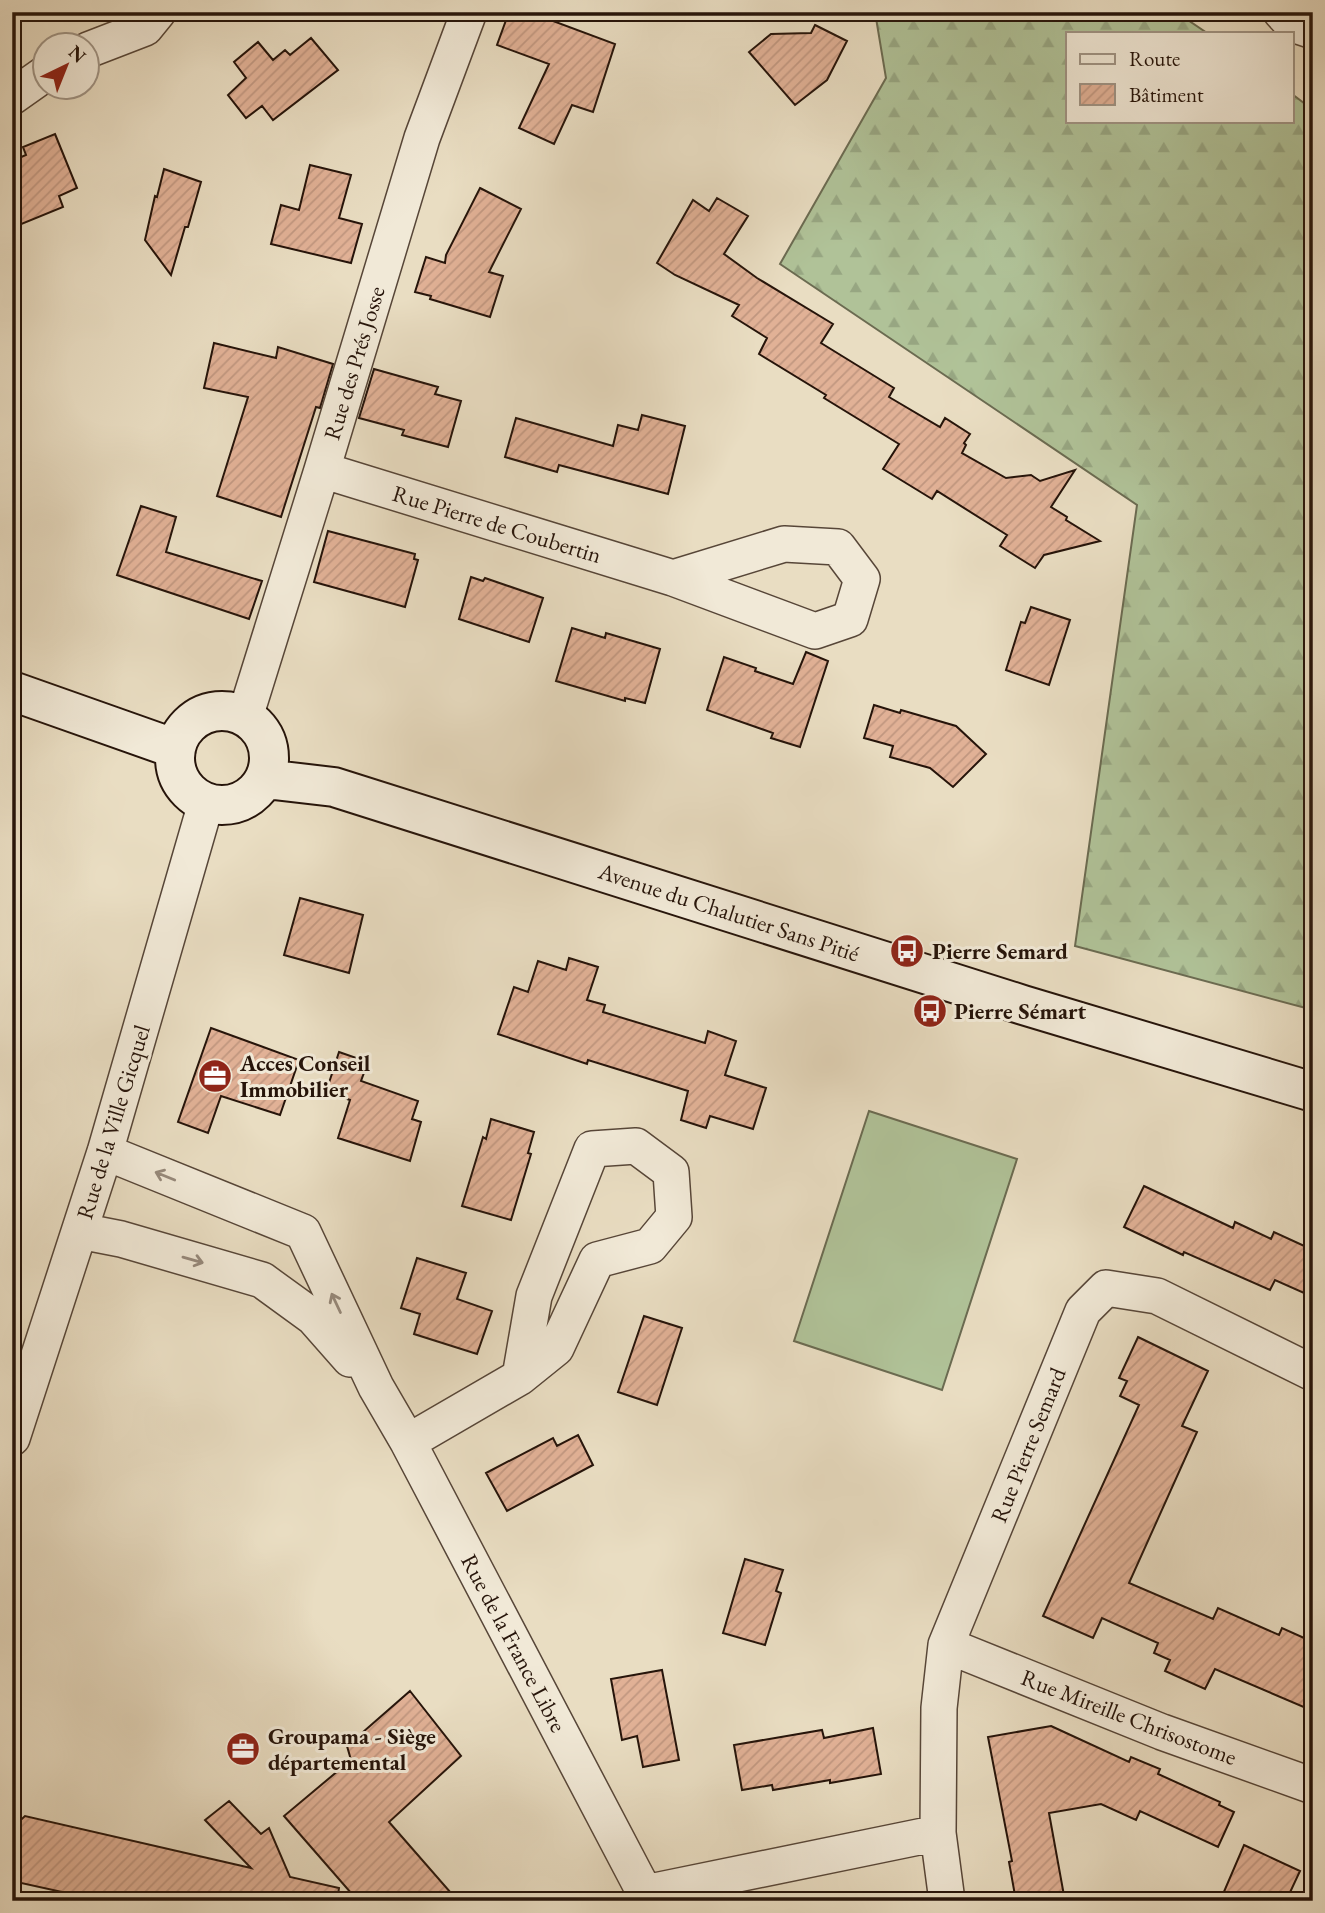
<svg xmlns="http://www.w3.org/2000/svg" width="1325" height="1913" font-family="'EB Garamond',serif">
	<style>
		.forest { fill: url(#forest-firs); stroke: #6b6b51; stroke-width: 2 }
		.pitch { fill: #b0c298; stroke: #6b6b51; stroke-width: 2 }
		.building { fill: url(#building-hatch); stroke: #26140a; stroke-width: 2 }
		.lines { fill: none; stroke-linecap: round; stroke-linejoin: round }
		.street-casing { stroke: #574638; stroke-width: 38 }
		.secondary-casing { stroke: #26140a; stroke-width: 42 }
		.street { stroke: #f1e9d7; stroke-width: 35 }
		.secondary { stroke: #f1e9d7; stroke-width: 38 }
		.oneway { stroke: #96897b }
		.labels { text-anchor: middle; stroke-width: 6; stroke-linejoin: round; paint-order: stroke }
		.street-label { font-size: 23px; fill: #26140a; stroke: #f1e9d7 }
		.poi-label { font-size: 23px; font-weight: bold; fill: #26140a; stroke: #f1e9d7; text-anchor: start }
	</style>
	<defs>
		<pattern id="forest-firs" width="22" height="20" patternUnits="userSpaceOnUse" patternTransform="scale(1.75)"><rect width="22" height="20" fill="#b0c298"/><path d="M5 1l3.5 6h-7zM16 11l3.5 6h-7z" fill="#97a682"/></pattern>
		<pattern id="building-hatch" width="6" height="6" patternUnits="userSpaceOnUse" patternTransform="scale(1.75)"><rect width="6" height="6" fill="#e1b196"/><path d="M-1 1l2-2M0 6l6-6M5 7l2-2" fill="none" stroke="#c19780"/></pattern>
	</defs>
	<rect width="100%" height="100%" fill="#e9ddc2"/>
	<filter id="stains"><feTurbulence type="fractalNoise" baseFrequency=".00286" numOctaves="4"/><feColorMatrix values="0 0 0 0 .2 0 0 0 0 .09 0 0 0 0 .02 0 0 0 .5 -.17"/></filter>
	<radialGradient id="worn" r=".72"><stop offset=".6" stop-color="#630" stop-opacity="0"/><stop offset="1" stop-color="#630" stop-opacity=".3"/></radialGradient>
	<!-- forest -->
	<path class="forest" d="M875 12H1180L1182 16 1207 33H1068V121H1292V94L1313 110V1010L1075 946 1137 505 780 264 886 78Z"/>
	<!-- pitch -->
	<path class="pitch" d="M869 1111 1017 1159 942 1390 794 1341Z"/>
	<!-- building -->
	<path class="building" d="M509 12H529L615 44 593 112 572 105 554 144 519 128 549 64 497 45Z
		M815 25 847 41 827 80 795 105 749 52 771 34 811 33Z
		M311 38 338 70 273 120 262 106 246 118 228 95 246 78 234 62 258 42 273 60 285 50 290 55Z
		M55 134 77 188 59 196 63 207 19 225 12 208V161L26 155 23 147Z
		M310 165 351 175 339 218 362 224 351 263 271 244 281 205 299 210Z
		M164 169 201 182 188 227H185L171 275 145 240 155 196 157 197Z
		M480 188 521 209 489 272 503 276 490 317 430 299 431 296 415 292 426 257 445 263 446 255Z
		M717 198 748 216 724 254 757 278 833 324 821 343 894 388 889 397 940 427 945 418 970 434 964 443 966 445 962 453 1006 478 1031 475 1040 481 1075 470 1051 507 1067 517 1066 520 1100 541 1044 555 1035 568 1000 546 1007 535 937 491 932 499 883 469 899 444 824 398 826 395 759 354 767 338 732 316 739 305 675 275 657 263 693 200 709 211Z
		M214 343 276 358 278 347 333 364 320 408 316 407 281 517 217 496 248 397 204 388Z
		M374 369 438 387 435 394 461 401 448 447 402 435 404 430 359 418Z
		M642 415 685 426 668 494 559 465 557 472 505 457 516 418 613 446 618 425 638 430Z
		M141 506 176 517 166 552 262 581 249 619 117 575Z
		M328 531 415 554 414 559 418 560 405 607 314 582Z
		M471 577 483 581 485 578 543 598 529 642 459 619Z
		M1031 607 1070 620 1049 685 1006 670 1021 622 1025 623Z
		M572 628 605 638 606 633 660 649 645 703 625 698V701L556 681Z
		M806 652 828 661 800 747 771 738 773 733 707 710 724 657 756 668 755 671 793 684Z
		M874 705 900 713 901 710 956 726 986 754 953 787 930 768 890 757 893 746 864 738Z
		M300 898 363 915 349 973 284 955Z
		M569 958 598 967 587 1000 605 1005 603 1012 705 1043 708 1031 736 1041 725 1075 766 1088 753 1129 710 1116 706 1128 681 1120 688 1091 588 1060 587 1064 498 1034 514 987 528 992 538 961 566 970Z
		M211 1028 299 1060 280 1115 221 1096 208 1133 178 1122Z
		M339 1052 368 1062 361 1081 418 1101 412 1119 421 1122 410 1161 338 1138 350 1100 326 1092Z
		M491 1119 534 1132 528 1153 531 1154 511 1220 462 1206 483 1137 486 1139Z
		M1144 1186 1233 1228 1235 1222 1271 1239 1274 1232 1313 1250V1297L1275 1280 1270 1290 1184 1252 1183 1255 1124 1227Z
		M417 1258 466 1273 457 1299 492 1311 477 1354 414 1334 420 1314 401 1308Z
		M644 1316 682 1328 657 1405 618 1392Z
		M1138 1337 1208 1371 1182 1426 1197 1432 1129 1583 1213 1619 1218 1608 1279 1635 1282 1628 1313 1642V1711L1215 1669 1205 1689 1165 1671 1170 1660 1154 1653 1158 1643 1102 1618 1093 1638 1043 1616 1139 1405 1120 1396 1127 1381 1119 1378Z
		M578 1435 593 1465 507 1511 486 1473 553 1438 557 1446Z
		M745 1559 783 1570 776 1591 781 1593 765 1645 723 1633Z
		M662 1670 679 1760 643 1767 637 1736 622 1740 611 1679Z
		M410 1691 461 1756 389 1822 458 1901H358L284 1816 351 1760 347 1746Z
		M1051 1726 1129 1762 1131 1757 1160 1769 1158 1774 1220 1802 1219 1805 1234 1812 1218 1847 1140 1811 1136 1820 1101 1804 1049 1813 1065 1901H1016L1009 1862 1012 1861 988 1737Z
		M873 1728 881 1774 830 1783V1780L773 1790 772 1785 742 1790 734 1745 822 1730 824 1738Z
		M229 1801 261 1834 269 1828 290 1877 339 1888 337 1901H103L12 1881V1828L25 1816 251 1868 205 1820Z
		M1244 1845 1300 1871 1286 1901H1220Z"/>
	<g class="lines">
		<!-- street casing -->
		<g class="street-casing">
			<path id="street" d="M1281 12 1292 24 1313 31
				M88 50 145 28 158 12
				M12 97 46 73
				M322 470 673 578 815 631 850 619 862 579 838 547 784 544 673 578
				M245 717 322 470 422 138 469 12
				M105 1152 303 1232 376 1387 408 1442 649 1901
				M80 1231 121 1239 262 1280 313 1317 350 1359
				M12 1438 105 1152 206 803
				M408 1442 520 1377 534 1296 592 1149 636 1146 671 1172 674 1217 650 1246 597 1260 556 1348 520 1377
				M946 1645 1162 1732 1313 1786
				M938 1833 939 1708 946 1645 1083 1311 1106 1288 1157 1296 1313 1373
				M645 1893 938 1833 947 1901"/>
		</g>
		<!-- secondary casing -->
		<g class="secondary-casing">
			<path id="secondary" d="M12 691 176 749
				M175 758a47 47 0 1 1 94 0a47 47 0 1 1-94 0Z
				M265 779 334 787 1023 1005 1313 1092"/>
		</g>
		<!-- street -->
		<use href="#street" class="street"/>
		<!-- secondary -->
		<use href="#secondary" class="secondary"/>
	</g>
	<!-- one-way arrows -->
	<defs><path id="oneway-shaft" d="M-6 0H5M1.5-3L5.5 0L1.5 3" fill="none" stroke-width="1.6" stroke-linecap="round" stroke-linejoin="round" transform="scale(1.75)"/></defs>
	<g class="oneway">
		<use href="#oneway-shaft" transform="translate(165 1176) rotate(-158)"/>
		<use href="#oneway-shaft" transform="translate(193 1260) rotate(16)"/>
		<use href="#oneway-shaft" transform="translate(336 1303) rotate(-115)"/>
	</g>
	<!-- icons -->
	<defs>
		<g id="bus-disc" transform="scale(1.75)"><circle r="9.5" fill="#8f2418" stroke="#f1e9d7"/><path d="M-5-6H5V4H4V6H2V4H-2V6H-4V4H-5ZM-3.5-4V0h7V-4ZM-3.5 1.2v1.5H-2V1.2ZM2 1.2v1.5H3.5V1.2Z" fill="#fff"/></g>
		<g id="office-disc" transform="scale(1.75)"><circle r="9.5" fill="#8f2418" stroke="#f1e9d7"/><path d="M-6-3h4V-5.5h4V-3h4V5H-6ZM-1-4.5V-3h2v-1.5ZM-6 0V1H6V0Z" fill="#fff"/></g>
	</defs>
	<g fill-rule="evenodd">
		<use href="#bus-disc" x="907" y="951"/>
		<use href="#bus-disc" x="930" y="1011"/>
		<use href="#office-disc" x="215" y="1076"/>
		<use href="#office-disc" x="243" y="1749"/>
	</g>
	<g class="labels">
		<!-- street labels -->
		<g class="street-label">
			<text transform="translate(354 363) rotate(-73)" y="8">Rue des Prés Josse</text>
			<text transform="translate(497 524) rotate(17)" y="8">Rue Pierre de Coubertin</text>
			<text transform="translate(729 912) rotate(18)" y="8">Avenue du Chalutier Sans Pitié</text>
			<text transform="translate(113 1122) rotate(-73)" y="8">Rue de la Ville Gicquel</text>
			<text transform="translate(1028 1445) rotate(-68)" y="8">Rue Pierre Semard</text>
			<text transform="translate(514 1643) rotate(62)" y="8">Rue de la France Libre</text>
			<text transform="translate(1129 1717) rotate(21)" y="8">Rue Mireille Chrisostome</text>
		</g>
		<!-- poi labels -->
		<g class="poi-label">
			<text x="932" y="959">Pierre Semard</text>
			<text x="954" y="1019">Pierre Sémart</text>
			<text x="240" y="1071">Acces Conseil<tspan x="240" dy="26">Immobilier</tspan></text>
			<text x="268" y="1744">Groupama - Siège<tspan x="268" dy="26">départemental</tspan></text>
		</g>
	</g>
	<!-- margin -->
	<rect width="1325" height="1913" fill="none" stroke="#e9ddc2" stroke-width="42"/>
	<rect x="14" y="14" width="1297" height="1885" fill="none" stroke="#26140a" stroke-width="3.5"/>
	<rect x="21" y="21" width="1283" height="1871" fill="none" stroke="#26140a" stroke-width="2"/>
	<!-- legend -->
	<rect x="1066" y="32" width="228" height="91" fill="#f1e9d7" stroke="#a09485" stroke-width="2"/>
	<rect x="1080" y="54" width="35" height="10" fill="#f1e9d7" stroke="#a09485" stroke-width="2"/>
	<text x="1129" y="66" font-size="21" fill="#26140a">Route</text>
	<rect x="1080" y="84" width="35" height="21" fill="url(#building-hatch)" stroke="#a09485" stroke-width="2"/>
	<text x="1129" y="102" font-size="21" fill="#26140a">Bâtiment</text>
	<!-- north arrow -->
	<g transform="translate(66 66) rotate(43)"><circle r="33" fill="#f1e9d7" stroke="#a09485" stroke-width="2"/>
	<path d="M0-5L12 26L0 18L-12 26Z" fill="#8f2418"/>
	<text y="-10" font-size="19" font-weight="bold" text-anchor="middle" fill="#26140a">N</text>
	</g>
	<rect width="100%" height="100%" filter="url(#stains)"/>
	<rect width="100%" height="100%" fill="url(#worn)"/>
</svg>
